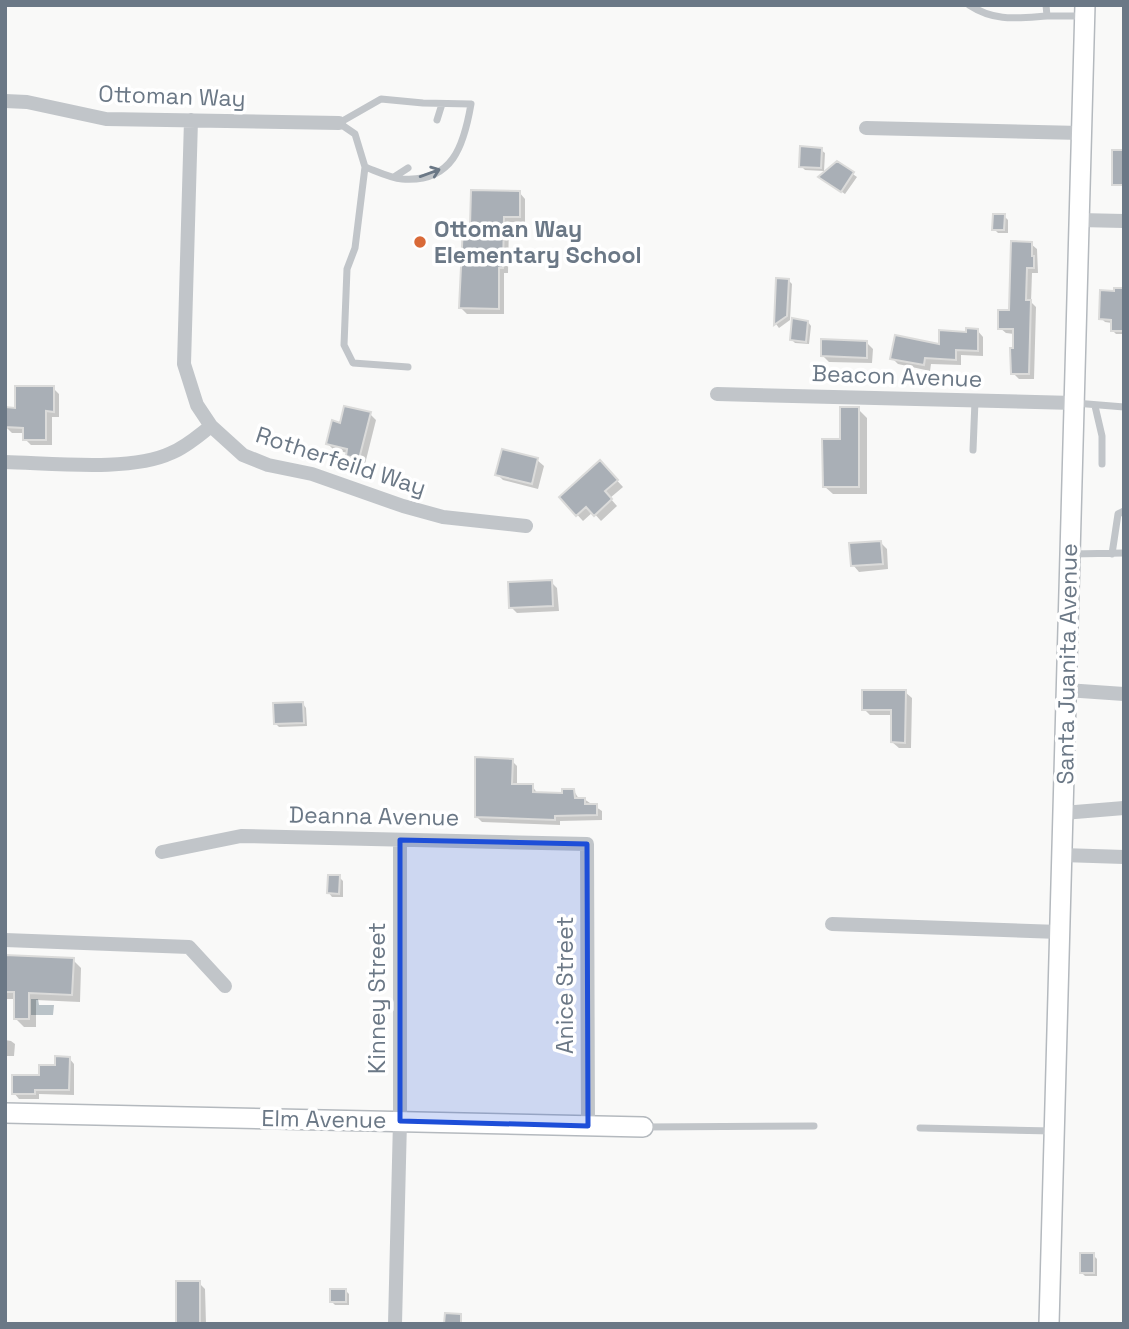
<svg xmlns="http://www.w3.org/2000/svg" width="1129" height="1329" font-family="'Space Grotesk',sans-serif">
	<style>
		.water { fill: #bac3c8 }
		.shadow { fill: #0003 }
		.building { fill: #a9afb6; stroke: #dbdbda; stroke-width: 2 }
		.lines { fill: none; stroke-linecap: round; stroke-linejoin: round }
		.secondary-casing { stroke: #b4b9be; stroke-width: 22 }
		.lane { stroke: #c1c5c9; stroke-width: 7 }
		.street { stroke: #c1c5c9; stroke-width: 14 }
		.secondary { stroke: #fff; stroke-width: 19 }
		.oneway { stroke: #6b7886 }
		.marked { fill: #1d4ed8; fill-opacity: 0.2; stroke: #1d4ed8; stroke-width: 5; stroke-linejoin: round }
		.poi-dot { fill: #d96a38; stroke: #fff; stroke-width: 2.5 }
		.labels { text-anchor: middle; stroke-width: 7; stroke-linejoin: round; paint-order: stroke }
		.street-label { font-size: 23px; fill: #6b7886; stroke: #fff }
		.poi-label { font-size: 23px; font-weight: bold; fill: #6b7886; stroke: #fff; text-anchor: start }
	</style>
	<rect width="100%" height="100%" fill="#f9f9f8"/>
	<!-- water -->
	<path class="water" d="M31 999H38L39 1005H54L53 1015H31Z"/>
	<!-- shadow -->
	<path class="shadow" d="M821 150 825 153 824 171 805 170 801 166Z
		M837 163 857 177 845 194 824 180Z
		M519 192 525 199V222H509L508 273H504V314H467L461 308 472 228Z
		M1004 216 1008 220V233H998L994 229Z
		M1031 244 1037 249 1038 273H1032L1031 302 1036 307 1034 379H1019L1013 373 1014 334 1006 333 1000 328 1011 312Z
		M778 280H788L792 284 790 320 779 328 776 324Z
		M1124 290V334H1116L1112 330V323L1105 322 1101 318 1102 292Z
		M808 322 811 326 809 344 795 343 791 339Z
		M977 330 983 337V356L961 355V365L931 364 930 371 898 364 892 358 941 346Z
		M867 343 873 349 872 363 829 362 823 356Z
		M53 388 59 394V417H52V445H31L25 439V433H12L6 427 17 409Z
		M858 409 867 418V494H833L824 486 842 440Z
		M370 414 376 420 365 464 354 461 348 453 334 450 328 444 341 425Z
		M537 460 544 466 538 489 503 480 497 474Z
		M600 462 623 487 610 498 617 506 601 521 593 512 583 521 561 497Z
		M880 542 887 549 888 569 859 572 853 565Z
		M551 582 557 588 559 611 517 613 511 607Z
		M905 692 912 698 911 748H899L892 742 893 715H870L864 709Z
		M303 704 306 708 307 726 279 727 275 723Z
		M512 761 517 766V786H532L538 794 563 795 574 791 579 799H584L602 811V820L560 821V825L482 822 476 816Z
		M339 877 343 881V897H332L329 893Z
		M5 957 73 960 81 968 80 1002 36 1000V1027H24L16 1019V999H5Z
		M5 1040 11 1041 15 1044 14 1056H5Z
		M69 1058 74 1064V1095L39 1094V1099H19L14 1093Z
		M1093 1255 1097 1259V1276H1085L1081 1272Z
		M199 1283 205 1289 206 1324H178Z
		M345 1290 349 1294V1305H335L331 1301Z"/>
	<!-- building -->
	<path class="building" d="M800 146 822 148 821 168 799 167Z
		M1112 150H1124V185H1112Z
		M837 161 854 172 841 192 818 177Z
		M471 190 520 191V217H504L503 268H499V309L459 308 463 226H470Z
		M993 214H1005L1004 230H992Z
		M1011 241 1032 242V256H1034V268H1027L1026 300H1031L1029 374H1011L1010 348H1013V329H998V310H1009Z
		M776 278 789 279 787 316 774 325Z
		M1114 288H1124V331H1111V320L1099 319 1100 290 1114 291Z
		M792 318 808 321 806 342 790 340Z
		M966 328 978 329V351L956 350V360L925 358 924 365 890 359 895 335 939 344V330L966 332Z
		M821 339 867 341V358L821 356Z
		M15 386H54V412L46 411V440H23V428L5 427V407L15 408Z
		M344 406 371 412 359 459 346 456 347 449 326 444 332 420 340 423Z
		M840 407H859V487H823L822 439H840Z
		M502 449 538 458 532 484 495 475Z
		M600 460 618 480 605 491 612 499 594 516 586 507 576 516 559 497Z
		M881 541 883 564 851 566 849 543Z
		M552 580 553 606 509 608 508 582Z
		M862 690H906L905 743 891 742V710H862Z
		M303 702 304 723 274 724 273 703Z
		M475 757 513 759 512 784H533V792L562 793V789H574L575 798H585V804H597V815L555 816V820L475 817Z
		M328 875H340L339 894 327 893Z
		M5 955 74 958 72 995 29 993V1019H14V992H5Z
		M55 1056 70 1057 69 1090H35V1094H12V1075H39V1065H55Z
		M1080 1253H1094V1273H1080Z
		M176 1281H200V1324H176Z
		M330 1289H346V1302H330Z
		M445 1313 461 1314V1324H444Z"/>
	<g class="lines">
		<!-- secondary casing -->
		<g class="secondary-casing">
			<path id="secondary" d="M5 1113 643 1127
				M1049 1324 1085 5"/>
		</g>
		<!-- lane -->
		<path class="lane" d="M969 5C995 22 1017 18 1047 16
			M1046 5 1047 16H1084
			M437 120 442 104
			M365 167C376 171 390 178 402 179 453 183 464 145 471 104L423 103 381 99 339 123 355 134 365 167 355 248 347 269 344 345 353 363 408 367
			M394 177 408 168
			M1075 403 1124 407
			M1095 406 1102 436V464
			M973 450 975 401
			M1072 554 1124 553
			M1112 554 1118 514 1124 511
			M643 1127 814 1126
			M920 1128 1053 1131"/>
		<!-- street -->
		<path class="street" d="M5 101 27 102 106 119 339 123
			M191 120 184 364 197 405 211 426 243 455 268 465 312 474 403 506 443 517 526 526
			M866 128 1081 133
			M1079 220 1124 221
			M717 394 1074 403
			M5 462C51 463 131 472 171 453 186 447 198 436 211 426
			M1066 690 1124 694
			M1063 813 1124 808
			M162 852 241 836 587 844 588 1126
			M1062 855 1124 857
			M832 924 1059 932
			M5 940 189 947 225 986
			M395 1324 400 1121V840"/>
		<!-- secondary -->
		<use href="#secondary" class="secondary"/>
	</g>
	<!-- one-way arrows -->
	<defs><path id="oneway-shaft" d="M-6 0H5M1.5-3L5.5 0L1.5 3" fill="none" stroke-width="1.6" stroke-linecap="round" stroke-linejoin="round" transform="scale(1.75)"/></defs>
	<use class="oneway" href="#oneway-shaft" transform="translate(430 173) rotate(-20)"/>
	<!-- marked area -->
	<path class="marked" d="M400 840 587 844 588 1126 400 1121Z"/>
	<!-- markers -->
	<circle class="poi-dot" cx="420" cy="242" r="7"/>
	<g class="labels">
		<!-- street labels -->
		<g class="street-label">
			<text transform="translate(172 96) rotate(2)" y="8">Ottoman Way</text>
			<text transform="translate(897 376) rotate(2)" y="8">Beacon Avenue</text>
			<text transform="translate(341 461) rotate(18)" y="8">Rotherfeild Way</text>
			<text transform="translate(1067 664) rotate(-89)" y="8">Santa Juanita Avenue</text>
			<text transform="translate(374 816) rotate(1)" y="8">Deanna Avenue</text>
			<text transform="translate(565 985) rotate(-90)" y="8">Anice Street</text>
			<text transform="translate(377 998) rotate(-90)" y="8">Kinney Street</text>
			<text transform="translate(324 1119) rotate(1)" y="8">Elm Avenue</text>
		</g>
		<!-- poi labels -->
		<g class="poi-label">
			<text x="434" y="237">Ottoman Way<tspan x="434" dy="26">Elementary School</tspan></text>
		</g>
	</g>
	<!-- border -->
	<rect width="1129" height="1329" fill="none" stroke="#6b7886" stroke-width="14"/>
</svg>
